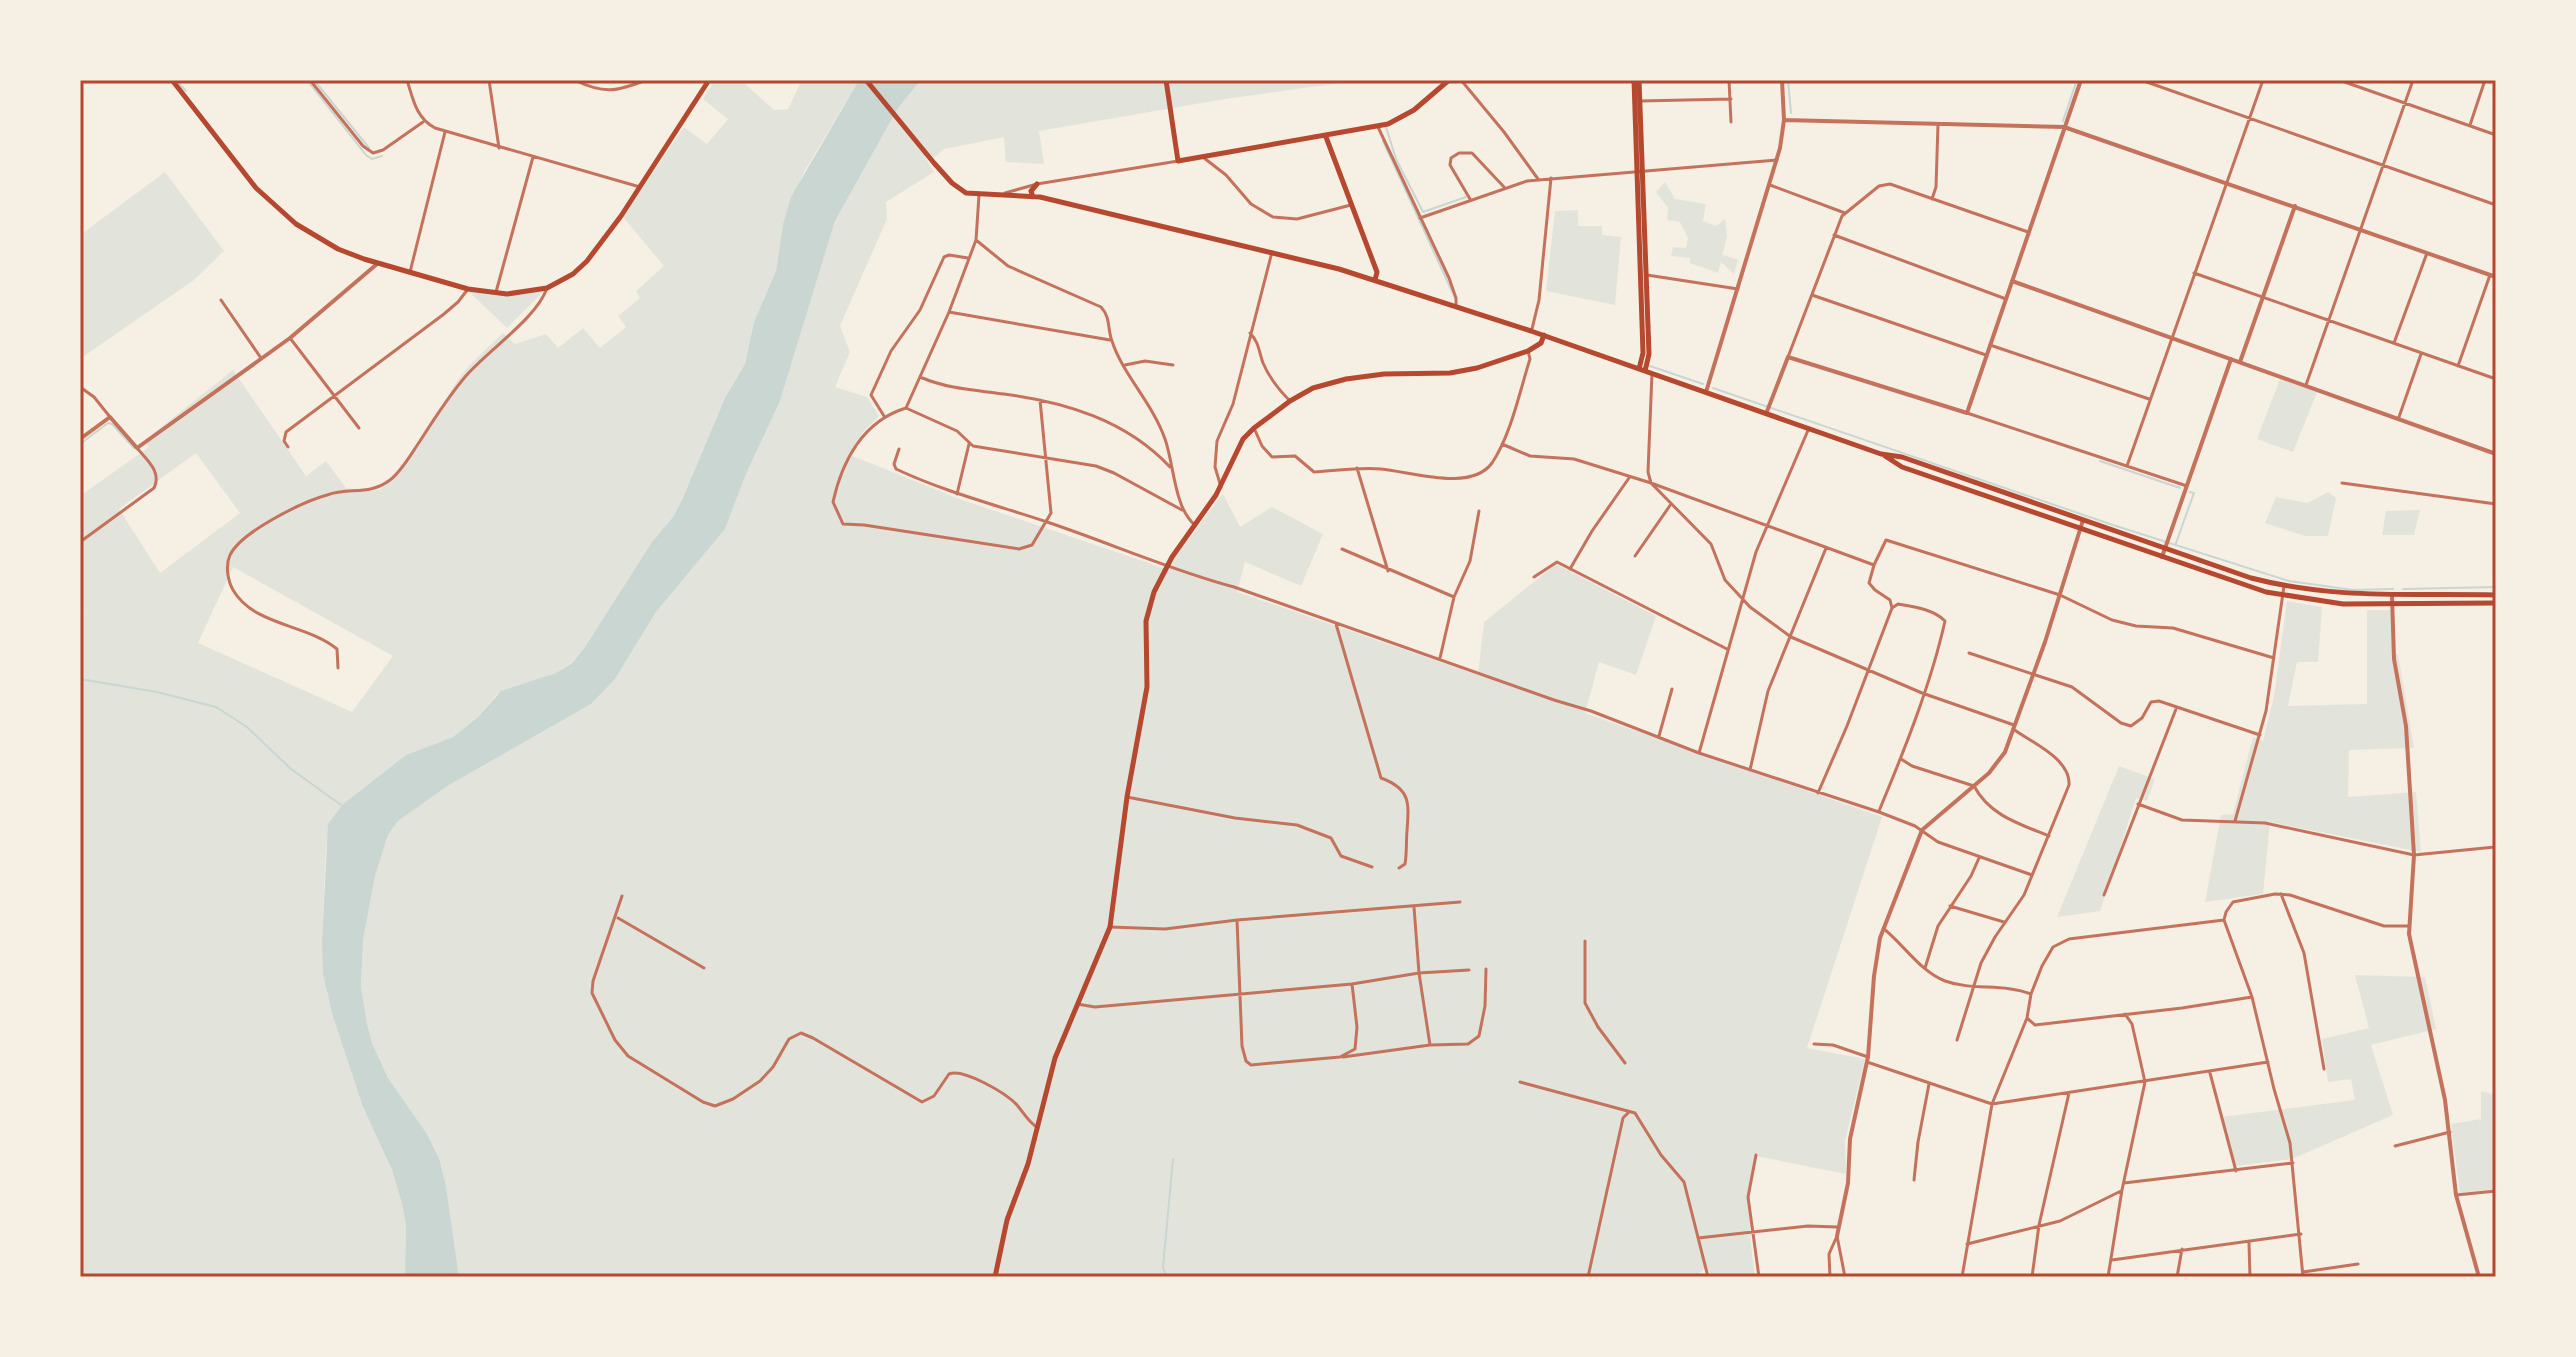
<svg xmlns="http://www.w3.org/2000/svg" width="2576" height="1357" font-family="'Crimson Pro',serif">
	<style>
		.green { fill: #e2e4dc; fill-rule: evenodd }
		.water { fill: #c9d6d2 }
		.lines { fill: none; stroke-linecap: round; stroke-linejoin: round }
		.stream { stroke: #c9d6d2; stroke-width: 2 }
		.minor { stroke: #c5725c; stroke-width: 3 }
		.tertiary { stroke: #c5725c; stroke-width: 4 }
		.secondary { stroke: #b5482f; stroke-width: 5 }
		.neatline { fill: none; stroke: #b5482f; stroke-width: 3 }
	</style>
	<rect width="100%" height="100%" fill="#f6efe4"/>
	<!-- green -->
	<path class="green" d="M715 80H741L774 110 788 109 802 80H859L804 172 783 224 776 271 754 322 745 364 725 398 682 500 673 517 652 542 585 647 572 662 556 673 496 695 478 717 453 737 406 755 343 804 326 847 322 942 327 993 363 1107 392 1170 402 1204 406 1225 405 1277H80V617L84 613 80 608V496L149 447 145 440 233 370 306 476 326 461 346 488C357 489 372 494 382 488 410 469 440 406 460 377 472 361 489 347 503 333L515 344 546 334 558 348 583 328 600 348 626 327 618 316 640 298 636 291 664 266 623 217 684 127 707 144 728 119 703 99ZM196 453 240 513 160 573 119 509ZM233 567 393 656 352 712 198 643Z
		M921 80H1348L1340 83 1225 99 1039 131 1044 164 1006 162 1004 137 944 149 934 158 929 153 925 157 934 172 886 202 887 219 840 326 850 352 835 387 867 397 879 416 863 432 850 455 957 498 1169 570 1177 554 1223 494 1240 527 1272 507 1323 534 1301 586 1245 562 1237 592 1478 675 1484 622 1556 564 1656 616 1636 675 1599 662 1585 713 1882 817 1807 1048 1865 1059 1845 1141 1846 1174 1756 1156C1746 1197 1749 1236 1755 1277H1713L1706 1268 1693 1277H459L446 1186 439 1158 427 1134 388 1078 372 1043 367 1025 361 987 363 940 375 876 388 835 398 821 449 785 591 704 615 679 656 612 725 529 746 474 780 401 835 221 898 108Z
		M165 172 224 251 194 280 84 356 80 350V235Z
		M1665 182 1675 199 1706 204 1703 221 1716 226 1725 219 1727 236 1722 258 1724 255 1738 260 1734 274 1721 262 1718 273 1690 263V258L1671 256 1673 247 1686 248 1688 238 1680 222 1667 220 1668 208 1656 192Z
		M1578 210V226H1602V235L1621 237 1615 305 1546 291 1555 211Z
		M548 287 507 328 465 288 502 294Z
		M2280 379 2317 392 2293 452 2257 439Z
		M2328 492 2336 498 2328 536H2305L2265 523 2276 497 2307 503Z
		M2420 510 2414 535H2382L2386 511Z
		M2287 601 2322 607 2318 662H2297L2288 706 2367 704V610H2394L2393 654H2398L2414 748 2349 750 2348 797 2416 792 2421 852 2270 822 2263 894 2205 902 2221 815 2233 814 2253 737 2263 741 2274 696Z
		M2119 766 2155 779 2147 801 2136 798 2100 911 2057 917Z
		M2355 975 2425 977 2436 1029 2371 1045 2393 1115 2292 1159 2235 1166 2221 1117 2355 1100 2351 1079 2328 1082 2322 1039 2369 1028Z
		M2481 1091 2496 1095V1189L2460 1193 2451 1124 2481 1119Z"/>
	<!-- water -->
	<path class="water" d="M859 80H921L898 108 835 221 780 401 746 474 725 529 656 612 615 679 591 704 449 785 398 821 388 835 375 876 363 940 361 987 367 1024 372 1043 388 1078 427 1134 439 1158 446 1186 459 1277H405L406 1225 402 1204 392 1170 363 1107 332 1013 323 974 322 942 328 824 343 804 406 755 453 737 478 717 501 691 556 673 572 663 585 647 652 542 673 517 682 500 725 398 745 364 754 322 776 271 783 224 791 197Z"/>
	<g class="lines">
		<!-- stream -->
		<path class="stream" d="M176 80 186 91
			M307 80 366 155 372 159 382 156
			M314 80 369 148
			M1788 80 1791 113
			M2063 121 2077 80
			M1386 127 1396 159 1423 212 1466 197
			M1383 141 1455 298
			M1650 366 1703 384
			M1713 388 2113 525 2289 581 2353 590 2393 589
			M80 444 108 423 112 424 134 448
			M2100 461 2180 488
			M2176 543 2194 493 2190 492
			M2403 589 2496 587
			M80 679 157 692 216 707 247 727 291 769 341 805
			M1166 1277 1163 1267 1173 1159"/>
		<!-- minor -->
		<path class="minor" d="M310 80 363 146 373 153 383 150 423 122
			M407 80C413 99 416 118 435 128L640 187
			M489 80 499 148
			M574 80C604 94 616 92 646 80
			M1461 80 1504 132 1538 179
			M1729 80 1731 122
			M2141 80 2496 205
			M2339 80 2496 135
			M1640 101 1731 99
			M2470 125 2485 80
			M1378 127 1449 278 1456 298V305
			M1204 158 1226 175 1251 204 1273 217 1297 219 1351 205
			M1770 185 1845 213
			M1005 193 1037 184 1178 161
			M1470 199 1450 165 1451 158 1459 153H1472L1504 187
			M1932 199 1936 187 1938 124
			M1420 218 1527 181 1777 160
			M1834 235 2006 299
			M976 240 1008 266 1101 307C1111 318 1107 328 1112 341 1122 373 1153 404 1165 439 1174 464 1174 508 1195 525
			M410 272 445 132
			M2194 273 2496 379
			M1647 275 1738 289
			M496 292 533 157
			M1812 295 1986 355
			M221 300 261 358
			M949 312 1110 340
			M1532 329 1539 300 1551 178
			M1250 333C1259 342 1259 352 1263 363 1269 377 1279 390 1290 401
			M290 338 359 428
			M2394 343 2427 253
			M1990 345 2149 399
			M1788 357 1842 216 1879 186 1890 184 2028 232
			M1125 365 1145 361 1173 365
			M2458 366 2490 275
			M1652 373 1648 472 1651 483 1711 544 1725 580 1750 607 1791 637 1922 693 2014 725
			M920 377C948 389 974 390 1004 394 1065 402 1126 420 1170 467
			M2306 385 2413 80
			M80 387 94 397 110 417
			M1040 400 1051 513 1032 545 1019 549 864 525 843 524 833 502C842 461 863 421 906 408L957 431 973 446 1096 466 1114 473 1182 510
			M906 408 949 312 976 240 979 195
			M1967 413 2187 486
			M884 416 871 395 891 351 920 310 944 257 949 255 968 258
			M2399 417 2421 354
			M1254 428 1262 446 1272 457 1295 456 1314 472C1336 471 1358 467 1381 469 1412 472 1471 492 1492 463 1511 435 1520 390 1530 359L1528 351
			M1502 444 1530 456 1574 459 1651 483 1874 565
			M288 447 284 441 286 432 444 314 458 302 468 289
			M899 449 894 464 896 469C945 492 996 505 1047 522 1110 543 1170 570 1234 587L1554 700 1591 711 1699 753 1879 812 1915 826 1938 842 2032 875
			M2127 466 2263 80
			M1357 468 1388 571
			M2342 483 2496 504
			M1221 487 1215 467 1217 441 1233 404 1272 252
			M957 494 969 444
			M80 542 154 488C162 472 147 460 137 448
			M1342 549 1454 597
			M1635 556 1671 504
			M1570 569 1592 531 1629 478
			M1534 577 1557 562 1727 649
			M1336 624 1381 778C1411 789 1409 803 1407 831 1406 842 1407 852 1405 864L1399 868
			M1969 653 2072 687 2121 723 2131 726 2142 718 2151 702 2159 701 2260 735
			M1440 658 1454 597 1470 561 1479 511
			M338 668 337 649C307 624 254 626 233 590 228 581 225 566 230 555 241 532 302 502 327 495 350 487 369 496 390 480 402 471 411 454 420 441 434 419 448 397 465 377 487 351 537 318 547 288
			M1659 736 1672 689
			M1699 753 1756 552 1809 428
			M1901 759 1912 766 1974 786C1990 816 2020 824 2049 836
			M1750 770 1768 691 1826 548
			M1818 793 1847 726 1892 608 1890 600 1875 590 1869 583 1874 565 1886 540 2060 595 2112 620 2136 626 2173 628 2274 658
			M1127 797 1235 818 1297 825 1331 838 1341 856 1372 867
			M2138 804 2182 820 2265 823 2414 855 2495 847
			M1879 811C1904 751 1931 684 1945 621 1933 609 1914 607 1898 604L1892 608
			M2235 821 2266 711 2284 586
			M2281 894 2304 953 2324 1069
			M2104 895 2176 709
			M622 896 593 981 592 993 615 1040 628 1056 703 1102 715 1106 733 1099 760 1081 773 1067 789 1039 801 1033 813 1038 922 1102 934 1096 949 1074C963 1068 1006 1093 1017 1105 1024 1113 1028 1122 1038 1128
			M1950 906 2004 922
			M1414 907 1419 973 1430 1045
			M618 918 704 968
			M1237 920 1242 1046 1246 1061 1251 1065 1340 1057 1355 1049 1357 1027 1352 984
			M1110 927 1165 929 1237 920 1460 902
			M1884 929C1904 945 1921 972 1945 981 1973 991 2003 983 2031 994
			M1585 941V1003L1598 1027 1625 1063
			M1925 968 1938 926 1971 876 1979 858
			M1077 1004 1095 1007 1352 984 1419 973 1469 970
			M2028 1019 2035 1025 2182 1008 2252 997
			M1957 1040 1981 963 1995 937 2024 895 2069 785C2071 759 2031 742 2013 729
			M1814 1044 1833 1045 1868 1057
			M1343 1057 1430 1045 1468 1044 1479 1036 1485 1006 1486 969
			M1867 1062 1992 1104 2268 1062
			M2210 1073 2236 1171
			M1520 1082 1635 1113 1661 1155 1684 1182 1708 1277
			M2395 1146 2450 1132
			M1756 1155 1748 1197 1759 1277
			M1914 1180 1918 1142 1929 1084
			M2124 1183 2293 1163
			M2456 1195 2496 1191
			M1837 1236 1845 1277
			M1698 1238 1808 1226 1837 1227
			M2249 1243 2250 1277
			M1967 1244 2060 1221 2121 1191
			M2112 1260 2301 1234
			M2303 1272 2358 1264
			M1588 1277 1623 1118 1629 1112
			M1830 1277 1829 1254 1837 1236
			M1962 1277 1992 1104 2027 1018 2031 994 2042 966 2053 947 2069 939 2224 920
			M2032 1277 2039 1225 2069 1093
			M2108 1277 2122 1190 2145 1082 2132 1024 2125 1014
			M2177 1277 2182 1249
			M2303 1277 2290 1143 2274 1089 2252 997 2224 920 2226 912 2233 902 2275 894 2290 895 2384 926H2408"/>
		<!-- tertiary -->
		<path class="tertiary" d="M1784 120 2064 127 2496 277
			M2012 281 2496 454
			M2240 362 2295 206
			M1706 392 1780 148 1784 120 1782 80
			M1766 414 1788 357 1967 413 2081 80
			M80 439 110 417 137 448 290 338 377 264
			M2162 557 2231 359
			M2392 596 2394 659 2406 726 2414 855 2409 934 2445 1100 2456 1195 2479 1277
			M1837 1236 1848 1183 1850 1139 1868 1057 1874 976 1880 938 1922 830 1989 773 2005 752 2045 642 2083 520"/>
		<!-- secondary -->
		<path class="secondary" d="M172 80 256 188 296 224 338 249 364 259 468 289 507 294 547 288 573 274 587 261 621 216 709 80
			M866 80 934 163 952 183 966 193 1040 197 1339 269 1531 331 1881 454 1902 457 2251 578C2337 600 2409 593 2496 595
			M1166 80 1178 161 1388 124 1414 110 1449 80
			M1634 80 1643 353 1639 369
			M1639 80 1649 354 1645 371
			M1326 137 1377 272 1375 280
			M1033 197 1031 191 1037 184
			M1885 456 1902 467 2266 592 2343 604 2496 603
			M995 1277 1007 1220 1028 1164 1055 1058 1110 927 1127 797 1147 687 1146 621 1154 592 1172 557 1216 495 1243 439 1254 428 1290 401 1313 388 1346 379 1384 374 1450 373 1477 368 1528 351 1541 343 1544 335"/>
	</g>
	<!-- border -->
	<rect width="2576" height="1357" fill="none" stroke="#f6efe4" stroke-width="164"/>
	<rect x="82" y="82" width="2412" height="1193" class="neatline"/>
</svg>
